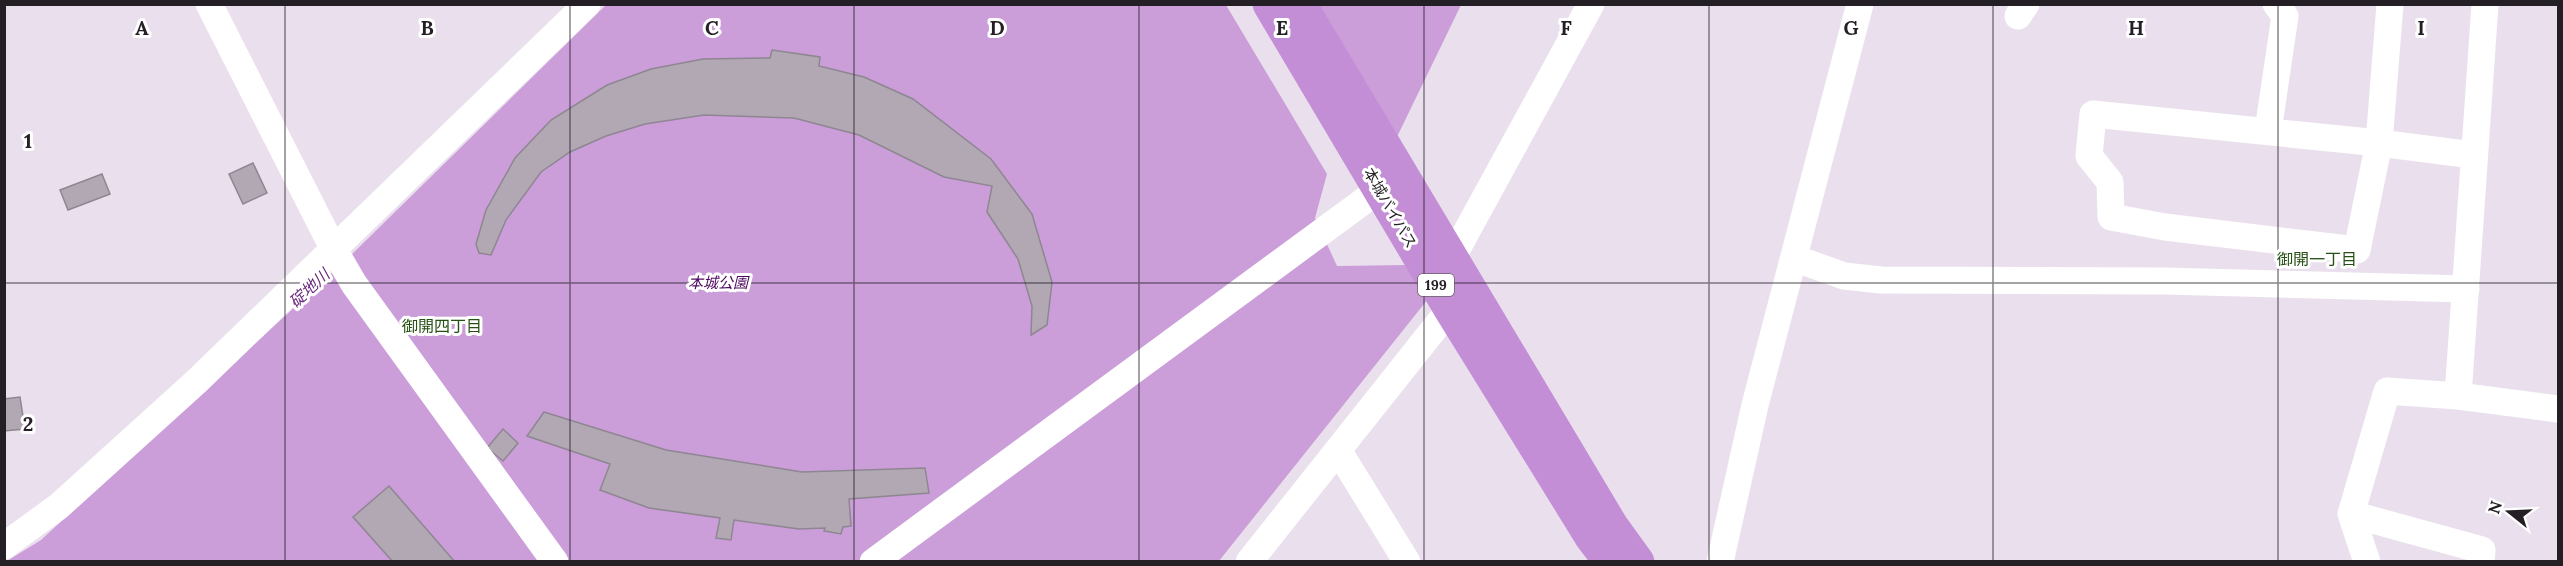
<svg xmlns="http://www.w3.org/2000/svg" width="2563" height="566" font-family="Lora,'Noto Sans JP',serif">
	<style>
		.park { fill: #cb9eda }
		.building { fill: #b1a8b4; stroke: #8e8691; stroke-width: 1.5 }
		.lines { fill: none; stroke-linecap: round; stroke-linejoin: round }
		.minor { stroke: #fff; stroke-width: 27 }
		.highway { stroke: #c48ed6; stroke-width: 33 }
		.grid { fill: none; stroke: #231f24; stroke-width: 1.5; stroke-opacity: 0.55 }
		.labels { text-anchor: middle; stroke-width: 6; stroke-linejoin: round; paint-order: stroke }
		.shield { fill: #fff; stroke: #656266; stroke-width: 1.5 }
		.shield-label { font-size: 14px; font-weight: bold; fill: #231f24 }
		.street-label { font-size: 15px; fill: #231f24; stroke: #fff }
		.park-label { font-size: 15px; font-style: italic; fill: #4e0860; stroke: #fff }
		.neighbourhood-label { font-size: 16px; fill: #265014; stroke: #fff }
		.water-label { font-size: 16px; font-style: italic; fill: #69287c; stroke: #fff }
		.grid-label { font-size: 20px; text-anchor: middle; font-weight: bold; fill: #231f24; stroke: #fff; stroke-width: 6; stroke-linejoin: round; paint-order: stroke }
	</style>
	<rect width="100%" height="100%" fill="#eae0ed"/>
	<!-- park -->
	<path class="park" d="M606 5H1226L1327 174 1315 218 1337 266 1407 265 1428 299 1219 561H7L41 540 346 260Z
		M1316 5H1461L1396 139Z"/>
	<!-- building -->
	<path class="building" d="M772 50 820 57 819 66 864 77 913 99 991 159 1032 214 1052 282 1047 325 1031 335 1032 306 1018 259 987 212 992 186 944 177 859 135 794 118 704 115 645 124 606 136 570 152 541 172 506 220 491 255 479 253 476 244 486 210 515 158 551 120 607 85 651 69 703 59 770 58Z
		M253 163 267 193 243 204 229 174Z
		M102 174 110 194 68 210 60 190Z
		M20 397 25 429 4 431V399Z
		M544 412 666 450 802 472 925 468 929 493 849 499 851 526 843 527 841 534 824 531 825 528 799 529 734 520 731 540 716 538 720 518 649 508 600 490 610 464 527 436Z
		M503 429 518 443 503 461 487 448Z
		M389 486 455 562H393L353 517Z"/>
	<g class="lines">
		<!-- minor -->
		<path class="minor" d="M209 4 333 248 354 284 555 562
			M2390 4 2379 143 2357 250 2165 227 2111 217 2110 182 2089 156 2093 114 2379 143 2473 155
			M2018 16 2026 4
			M2268 131 2285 16 2276 4
			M1794 258 1844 276 1881 280 2164 281 2466 289
			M1451 260 1591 4
			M2458 396 2485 4
			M1338 450 1407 562
			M2351 514 2482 550 2481 562
			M4 546 59 506 196 382 587 4
			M873 562 1380 189
			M1249 562 1450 309
			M1720 562 1755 405 1860 4
			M2367 562 2351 514 2387 391 2458 396 2558 409"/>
		<!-- highway -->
		<path class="highway" d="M1269 4 1450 309 1591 537 1610 562
			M1300 4 1612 526 1638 562"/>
	</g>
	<!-- grid -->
	<path class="grid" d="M285 4V562M570 4V562M854 4V562M1139 4V562M1424 4V562M1709 4V562M1993 4V562M2278 4V562M4 283H2558"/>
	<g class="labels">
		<!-- shield labels -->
		<rect class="shield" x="1418" y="274" width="36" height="22" rx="4.5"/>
		<g class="shield-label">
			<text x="1436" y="290">199</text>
		</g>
		<!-- street labels -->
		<g class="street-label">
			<text transform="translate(1390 208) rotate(60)" y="5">本城バイパス</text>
		</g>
		<!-- park labels -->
		<g class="park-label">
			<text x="718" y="288">本城公園</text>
		</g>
		<!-- neighbourhood labels -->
		<g class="neighbourhood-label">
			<text x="2317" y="265">御開一丁目</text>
			<text x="442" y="332">御開四丁目</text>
		</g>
		<!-- water labels -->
		<g class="water-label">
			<text transform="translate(309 288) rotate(-43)" y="6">碇地川</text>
		</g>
	</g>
	<g class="grid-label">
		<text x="142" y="35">A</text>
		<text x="427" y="35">B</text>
		<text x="712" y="35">C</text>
		<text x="997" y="35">D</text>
		<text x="1282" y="35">E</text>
		<text x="1566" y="35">F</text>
		<text x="1851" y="35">G</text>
		<text x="2136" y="35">H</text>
		<text x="2421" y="35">I</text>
		<text x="28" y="148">1</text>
		<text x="28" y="431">2</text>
	</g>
	<!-- border -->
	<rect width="2563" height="566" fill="none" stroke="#231f24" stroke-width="12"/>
	<!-- north arrow -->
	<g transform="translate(2509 512) rotate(288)" stroke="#ffffff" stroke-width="4.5" paint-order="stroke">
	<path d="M0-4.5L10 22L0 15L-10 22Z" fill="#231f24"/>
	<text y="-9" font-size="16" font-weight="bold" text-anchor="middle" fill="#231f24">N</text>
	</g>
</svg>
